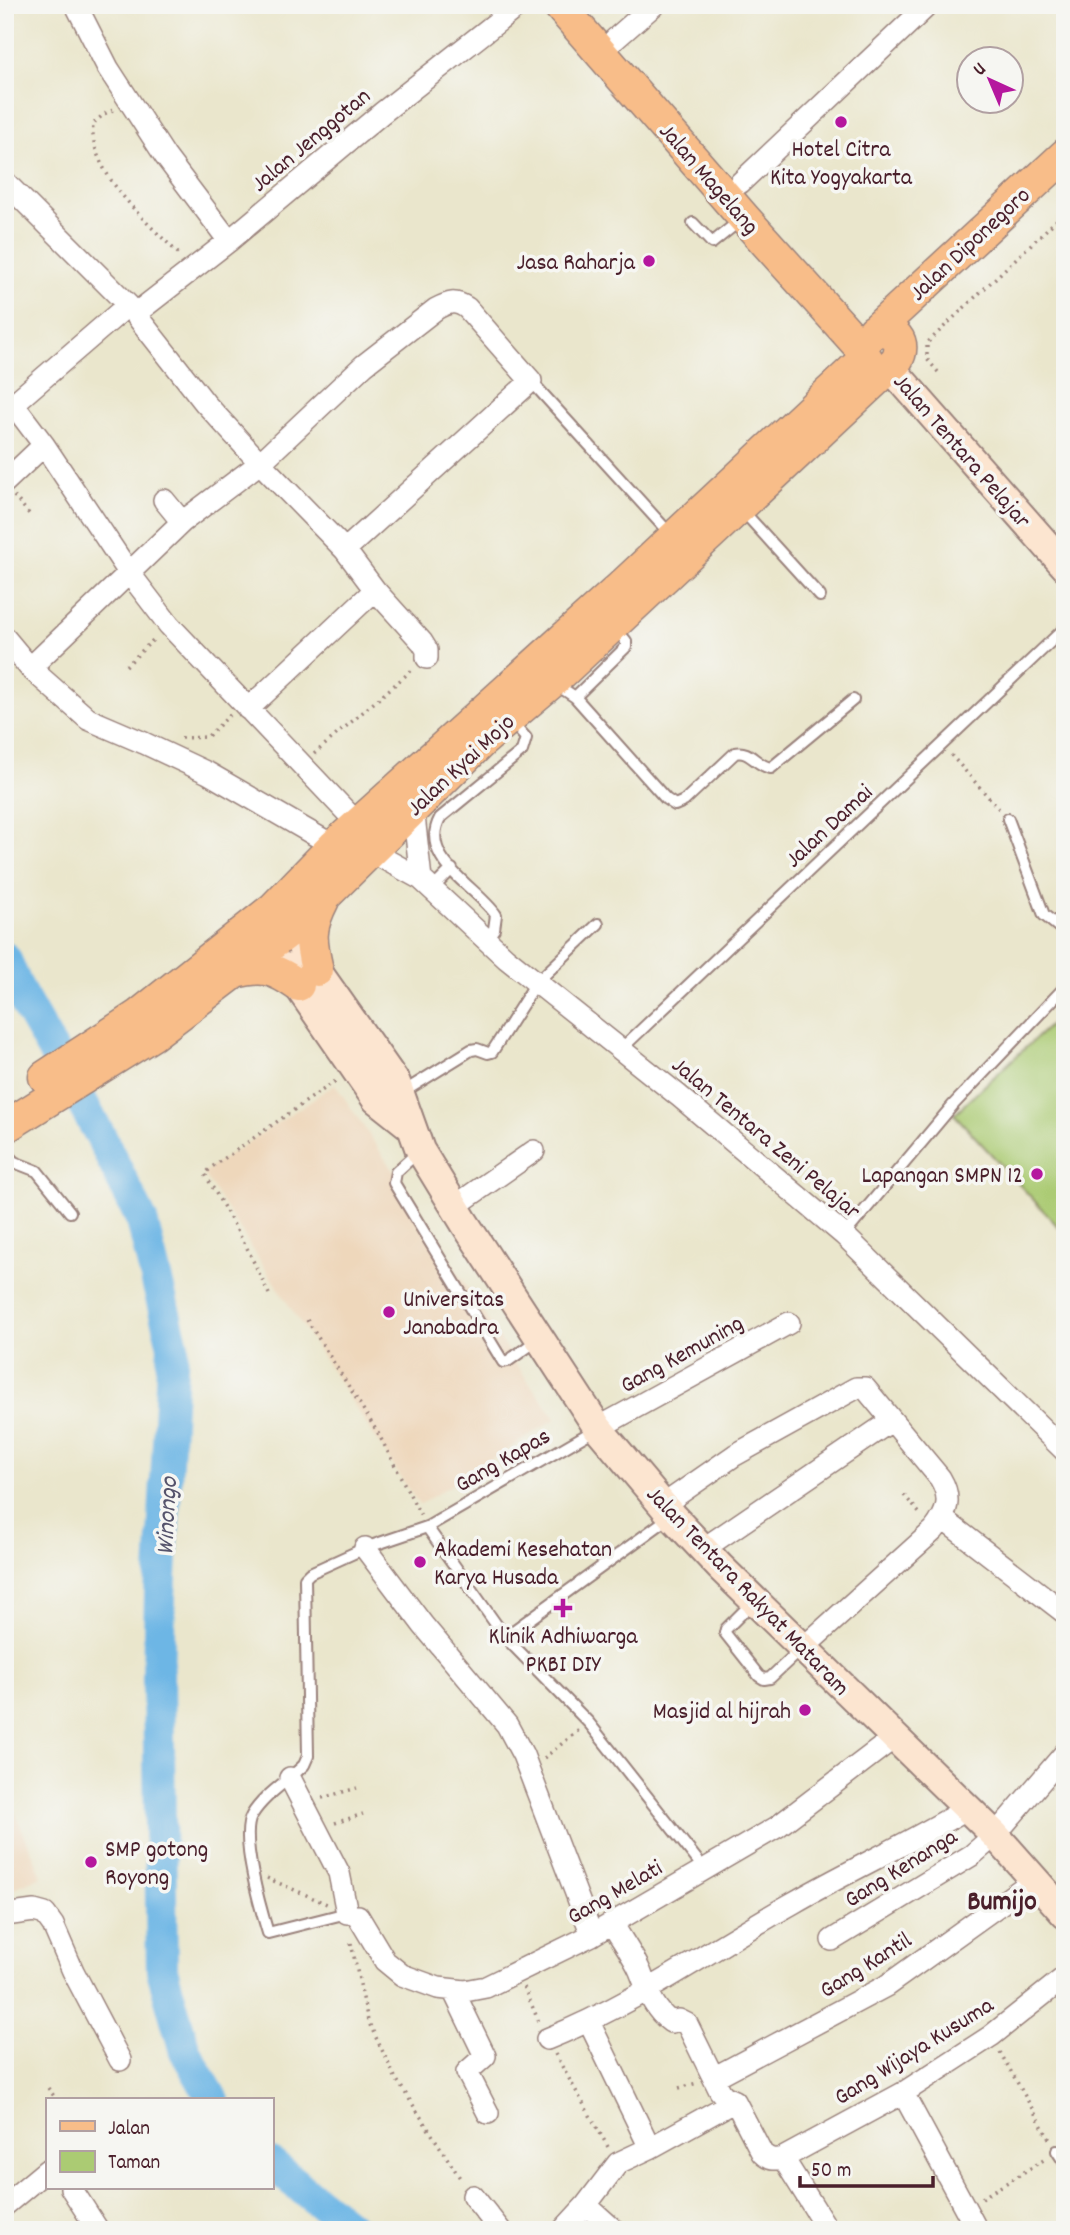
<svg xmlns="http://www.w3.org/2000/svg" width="1070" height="2235" font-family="Dekko,sans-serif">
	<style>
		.built { fill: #eed7bb }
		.green { fill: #abcb73; stroke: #7a754f; stroke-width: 2 }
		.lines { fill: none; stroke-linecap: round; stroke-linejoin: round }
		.river { stroke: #6db6e5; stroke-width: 32 }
		.lane-casing { stroke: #9a827c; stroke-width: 14 }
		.street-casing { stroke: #9a827c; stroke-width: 24 }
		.secondary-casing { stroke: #9a827c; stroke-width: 32 }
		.primary-casing { stroke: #9a827c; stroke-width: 35 }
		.path { stroke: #9a827c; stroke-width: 3.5; stroke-dasharray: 2 5; stroke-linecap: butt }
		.lane { stroke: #fff; stroke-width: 10 }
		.street { stroke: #fff; stroke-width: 21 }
		.secondary { stroke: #fce5d0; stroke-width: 28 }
		.primary { stroke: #f8bd89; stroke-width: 32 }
		.poi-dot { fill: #b5179e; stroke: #f6f6f2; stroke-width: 2.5 }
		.labels { text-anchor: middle; stroke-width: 7; stroke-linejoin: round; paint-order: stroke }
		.street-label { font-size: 24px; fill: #4a1f2b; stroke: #f6f6f2 }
		.poi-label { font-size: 24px; fill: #4a1f2b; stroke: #f6f6f2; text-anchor: end }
		.water-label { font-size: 26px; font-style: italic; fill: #56546c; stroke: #f6f6f2 }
		.quarter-label { font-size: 28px; font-weight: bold; fill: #4a1f2b; stroke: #f6f6f2 }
	</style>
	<rect width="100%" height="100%" fill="#f6f6f2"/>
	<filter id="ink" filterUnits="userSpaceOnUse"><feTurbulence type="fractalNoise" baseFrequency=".0143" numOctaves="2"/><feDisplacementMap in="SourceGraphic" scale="14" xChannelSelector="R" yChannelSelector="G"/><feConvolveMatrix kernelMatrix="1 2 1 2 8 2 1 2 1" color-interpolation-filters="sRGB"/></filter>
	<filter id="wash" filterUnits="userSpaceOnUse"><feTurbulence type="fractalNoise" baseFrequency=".00686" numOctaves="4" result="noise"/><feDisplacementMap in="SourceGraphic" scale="28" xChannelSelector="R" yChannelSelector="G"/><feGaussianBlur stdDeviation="1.57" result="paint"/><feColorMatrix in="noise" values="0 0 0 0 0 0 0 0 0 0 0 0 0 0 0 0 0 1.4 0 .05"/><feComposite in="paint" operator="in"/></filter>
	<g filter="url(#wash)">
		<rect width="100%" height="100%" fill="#eae6cc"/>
		<!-- built -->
		<path class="built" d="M335 1084 398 1178 515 1363 556 1419 419 1505 203 1173Z
			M5 1789 42 1876 5 1892Z"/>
		<!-- green -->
		<path class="green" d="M1065 1011V1234L954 1114Z"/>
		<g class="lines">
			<!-- river -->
			<path class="river" d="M5 958 19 991 100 1135 142 1221 173 1346 160 1596 158 1677 162 1970 185 2051 213 2100
				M271 2164 354 2230"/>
		</g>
	</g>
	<g filter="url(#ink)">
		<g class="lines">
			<!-- lane casing -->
			<g class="lane-casing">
				<path id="lane" d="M693 223 712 243 743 218
					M531 381 671 535
					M742 510 820 596
					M555 681 563 689 575 697 666 799 675 805 684 801 735 753C750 749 756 766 771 768L853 700
					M575 697 626 647V641L615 628
					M1008 819 1044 915 1065 932
					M432 889 452 869
					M485 941 494 929 496 915C476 886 418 859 440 818L522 751 526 738 510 720
					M620 1050 1065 628
					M400 1094 471 1050 477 1049 488 1053 492 1052 536 983 598 924
					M5 1152 14 1162 37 1171 70 1212
					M418 1152 396 1172 394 1183 500 1357 503 1362 508 1361 539 1339
					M844 1235 953 1105 1065 987
					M427 1527 505 1637 589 1723 705 1870
					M753 1602 726 1629 725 1633 759 1676 764 1679 770 1678 801 1649
					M505 1637 670 1517
					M347 1913 268 1933C261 1910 239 1835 252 1815 264 1795 288 1781 304 1765L308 1756 305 1578 310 1573 365 1548 427 1527 598 1428
					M1057 2151 1065 2163"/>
			</g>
			<!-- street casing -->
			<g class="street-casing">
				<path id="street" d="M76 5 108 68 165 156 229 241
					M614 40 654 5
					M5 182 128 305 205 403 260 463 345 550 375 590 422 642 427 650V658
					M740 183 928 5
					M135 314 229 241 382 113 519 5
					M13 404 44 445 130 574 169 625 358 824
					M5 411 128 305
					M5 482 44 445
					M182 522 260 463 364 365 436 309C449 302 455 300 467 308L531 381 345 550
					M5 638 30 668 88 719 144 743 208 773 334 846
					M30 668 182 522 164 500
					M248 709 375 590
					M413 807 421 879
					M370 851 421 879 506 958 679 1096 844 1235 1065 1451
					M455 1206 534 1151
					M598 1428 789 1323
					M663 1505 735 1455 856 1388H865L940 1478C952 1498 948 1512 934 1530L803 1648
					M943 1519 1065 1613
					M365 1548 423 1625 507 1725 523 1755 592 1935
					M703 1549 891 1421
					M290 1778 339 1873 347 1913
					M5 1915 34 1911 45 1914 53 1925 73 1971 120 2060
					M358 1916 385 1961 402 1975 438 1988 465 1991 486 1987 592 1935 777 1827 895 1737
					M612 1923C621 1939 633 1955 640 1971 648 1991 653 2009 671 2022L679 2020 687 2024 720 2091 724 2096 735 2101 762 2153C769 2160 774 2160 783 2158L903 2093 991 2036 1065 1977
					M832 1940 972 1855 995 1835 1065 1753
					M453 1990 485 2056 467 2072 488 2113
					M589 2022 650 2148
					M547 2039C635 2004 711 1949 793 1903 850 1870 910 1843 966 1809
					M715 2077 886 1986 1034 1880
					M903 2093 977 2230
					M783 2158 828 2230
					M71 2188 98 2230
					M473 2196 500 2230
					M5 2205 47 2170
					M586 2205 614 2230
					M563 2230 586 2205 618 2163 650 2148 735 2101"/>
			</g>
			<!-- secondary casing -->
			<g class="secondary-casing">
				<path id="secondary" d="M889 366 1065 566
					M303 951 396 1083 420 1150 464 1222 598 1428 672 1516 720 1567 995 1835 1065 1914
					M285 967 376 1099 410 1126"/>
			</g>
			<!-- primary casing -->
			<g class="primary-casing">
				<path id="primary" d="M559 5 744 218 863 350
					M866 339 1065 155
					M317 970C310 940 308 929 323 900
					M235 972C264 965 273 968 298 985
					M45 1077 138 1016 274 908 334 846 621 587 866 358
					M5 1127 152 1035 289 931 481 742 554 680 896 361C908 342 893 326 874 331"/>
			</g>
			<!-- path -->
			<path class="path" d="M113 110 104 114 93 124C88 173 150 225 181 256
				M938 372 927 359V343L1065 212
				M14 496 31 516
				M126 666 155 638
				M181 738 207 737 231 714
				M314 754 412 670
				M951 755 1000 810
				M269 1294 247 1248 205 1174 212 1167 337 1080
				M307 1320 378 1433 421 1516
				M904 1495 921 1515
				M544 1758 579 1730
				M322 1798 357 1788
				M335 1823 363 1814
				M267 1878 327 1904
				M351 1943 368 2021 395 2077 462 2181
				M524 1987 539 2022
				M1000 2052 1050 2140
				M555 2054 608 2147
				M48 2088 57 2100
				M679 2088 697 2083
				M982 2198 1047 2158"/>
			<!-- lane -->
			<use href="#lane" class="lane"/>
			<!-- street -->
			<use href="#street" class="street"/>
			<!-- secondary -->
			<use href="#secondary" class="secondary"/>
			<!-- primary -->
			<use href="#primary" class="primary"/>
		</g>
	</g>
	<!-- markers -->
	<g class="poi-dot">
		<circle cx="841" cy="122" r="7"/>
		<circle cx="649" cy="261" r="7"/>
		<circle cx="1037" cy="1174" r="7"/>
		<circle cx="389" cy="1312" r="7"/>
		<circle cx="420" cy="1562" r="7"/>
		<path d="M559.5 1597.5h7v7h7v7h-7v7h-7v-7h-7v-7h7z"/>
		<circle cx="805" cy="1710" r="7"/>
		<circle cx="91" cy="1862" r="7"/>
	</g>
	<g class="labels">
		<!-- street labels -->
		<g class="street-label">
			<text transform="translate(310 139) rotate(-40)" y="8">Jalan Jenggotan</text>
			<text transform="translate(710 178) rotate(49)" y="8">Jalan Magelang</text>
			<text transform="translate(969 243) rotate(-43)" y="8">Jalan Diponegoro</text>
			<text transform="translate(963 450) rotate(49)" y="8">Jalan Tentara Pelajar</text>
			<text transform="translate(460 764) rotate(-43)" y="8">Jalan Kyai Mojo</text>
			<text transform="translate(828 825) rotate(-43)" y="8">Jalan Damai</text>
			<text transform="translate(767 1137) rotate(40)" y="8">Jalan Tentara Zeni Pelajar</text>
			<text transform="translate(681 1353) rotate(-29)" y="8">Gang Kemuning</text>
			<text transform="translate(502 1459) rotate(-30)" y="8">Gang Kapas</text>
			<text transform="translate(749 1590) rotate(46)" y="8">Jalan Tentara Rakyat Mataram</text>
			<text transform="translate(900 1867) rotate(-32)" y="8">Gang Kenanga</text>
			<text transform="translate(614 1891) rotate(-30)" y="8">Gang Melati</text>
			<text transform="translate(865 1964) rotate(-32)" y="8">Gang Kantil</text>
			<text transform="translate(913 2050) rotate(-32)" y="8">Gang Wijaya Kusuma</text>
		</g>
		<!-- poi labels -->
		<g class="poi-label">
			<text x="841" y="156" text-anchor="middle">Hotel Citra<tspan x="841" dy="28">Kita Yogyakarta</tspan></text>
			<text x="635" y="269">Jasa Raharja</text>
			<text x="1023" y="1182">Lapangan SMPN 12</text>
			<text x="403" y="1306" text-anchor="start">Universitas<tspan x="403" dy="28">Janabadra</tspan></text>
			<text x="434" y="1556" text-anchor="start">Akademi Kesehatan<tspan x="434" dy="28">Karya Husada</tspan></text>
			<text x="563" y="1643" text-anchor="middle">Klinik Adhiwarga<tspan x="563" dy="28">PKBI DIY</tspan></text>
			<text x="791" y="1718">Masjid al hijrah</text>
			<text x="105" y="1856" text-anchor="start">SMP gotong<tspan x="105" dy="28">Royong</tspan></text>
		</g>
		<!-- water labels -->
		<g class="water-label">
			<text transform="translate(165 1516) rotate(-87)" y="9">Winongo</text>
		</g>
		<!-- quarter labels -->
		<g class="quarter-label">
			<text x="1002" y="1909">Bumijo</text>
		</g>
	</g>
	<!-- margin -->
	<rect width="1070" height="2235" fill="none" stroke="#f6f6f2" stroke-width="28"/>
	<!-- legend -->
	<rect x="46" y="2098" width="228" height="91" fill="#f6f6f2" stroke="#b1a0a2" stroke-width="2"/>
	<rect x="60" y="2121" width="35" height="10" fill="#f8bd89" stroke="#b1a0a2" stroke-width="2"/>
	<text x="108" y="2134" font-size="21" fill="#4a1f2b">Jalan</text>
	<rect x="60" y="2151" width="35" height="21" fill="#abcb73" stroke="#b1a0a2" stroke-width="2"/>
	<text x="108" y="2168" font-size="21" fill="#4a1f2b">Taman</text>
	<!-- north arrow -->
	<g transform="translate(990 80) rotate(316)"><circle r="33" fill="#f6f6f2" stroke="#b1a0a2" stroke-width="2"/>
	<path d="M0-5L12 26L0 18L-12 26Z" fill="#b5179e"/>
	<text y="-10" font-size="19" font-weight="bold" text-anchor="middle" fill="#4a1f2b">U</text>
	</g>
	<!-- scale -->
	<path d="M800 2176v10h133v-10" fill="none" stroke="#4a1f2b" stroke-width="3.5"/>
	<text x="811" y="2176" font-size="21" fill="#4a1f2b" stroke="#f6f6f2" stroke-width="5" paint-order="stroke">50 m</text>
</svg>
